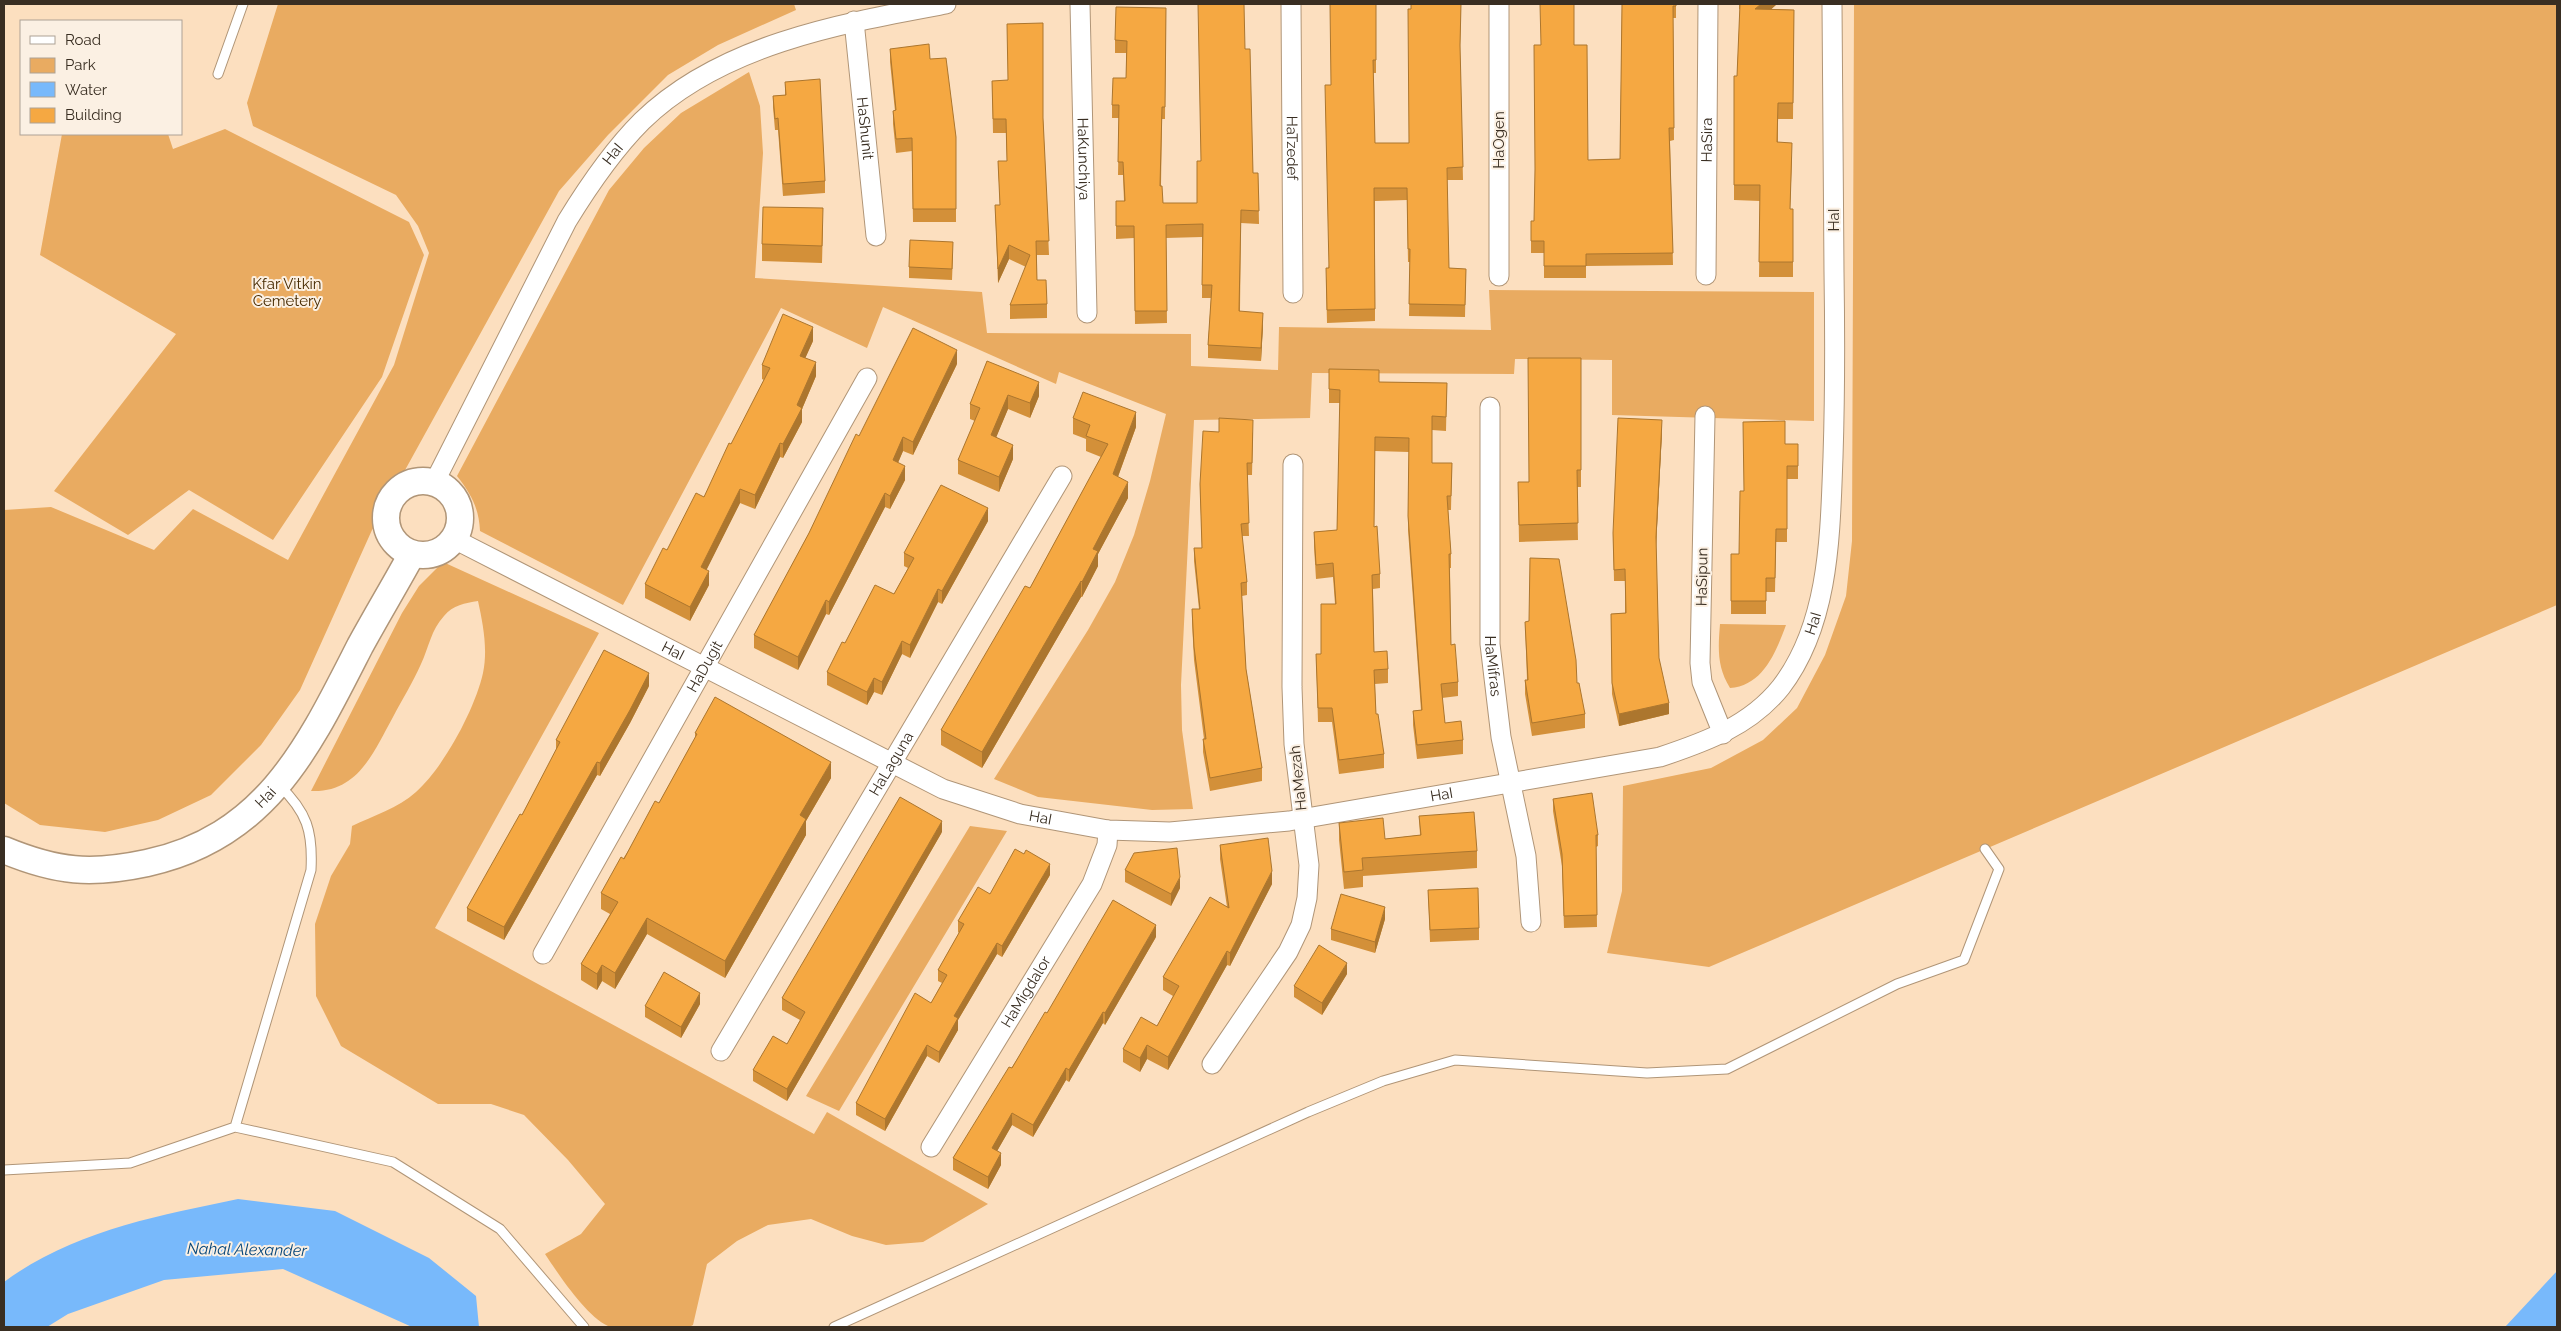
<svg xmlns="http://www.w3.org/2000/svg" width="2561" height="1331" font-family="Raleway,sans-serif">
	<style>
		.green { fill: #e9ab61 }
		.water { fill: #78b9fb }
		.lines { fill: none; stroke-linecap: round; stroke-linejoin: round }
		.lane-casing { stroke: #b09577; stroke-width: 11 }
		.street-casing { stroke: #b09577; stroke-width: 21 }
		.secondary-casing { stroke: #b09577; stroke-width: 29 }
		.lane { stroke: #fff; stroke-width: 9 }
		.street { stroke: #fff; stroke-width: 19 }
		.secondary { stroke: #fff; stroke-width: 26 }
		.wall { fill: #d39039 }
		.shaded-wall { fill: #ac762e }
		.building { fill: #f5a842; stroke: #ac762e }
		.labels { text-anchor: middle; stroke-width: 4; stroke-linejoin: round; paint-order: stroke }
		.street-label { font-size: 15px; fill: #392e22; stroke: #fbf0e3 }
		.park-label { font-size: 15px; fill: #472a00; stroke: #fbf0e3 }
		.water-label { font-size: 16px; font-style: italic; fill: #06467a; stroke: #fbf0e3 }
	</style>
	<rect width="100%" height="100%" fill="#fcdfbf"/>
	<!-- green -->
	<path class="green" d="M278 4H794L796 10 718 45 668 75 608 135 559 191 372 530 300 690 261 745 211 795 158 820 105 832 40 825 4 803V510L51 507 154 550 193 509 288 560 394 365 429 253 418 226 396 195 253 126 247 103Z
		M1854 4H2557V605L1709 967 1607 953 1622 891 1623 786 1711 768 1763 740 1797 708 1825 655 1846 596 1852 541Z
		M749 72 760 106 763 153 755 278 982 292 987 333 1191 334V366L1278 370 1279 327 1491 330 1489 290 1814 292V421L1612 415V360L1515 359 1514 374 1312 373 1310 418 1194 420 1181 685 1182 730 1193 809 1152 810 1038 797 994 779 1088 630 1115 582 1134 535 1150 481 1166 414 1059 372 1056 384 883 307 867 348 781 308 623 605 480 531C479 508 471 494 457 476L609 190 644 148 681 113Z
		M225 129 409 222 424 255 382 377 273 540 189 490 128 535 54 491 176 334 40 255 62 134H168L173 149Z
		M443 562 599 633 435 928 814 1134 827 1112 988 1204 923 1242 886 1245 852 1236 811 1219 768 1225 737 1241 707 1264 693 1325 689 1327C676 1327 617 1330 608 1326 586 1316 559 1275 545 1254L581 1234 605 1204 568 1160 524 1115 491 1104H438L341 1046 316 996 315 924 331 876 350 844 352 826C373 816 398 808 416 792 444 767 475 709 483 673 488 649 483 624 478 601 465 603 453 605 444 616 431 630 429 647 421 664 413 682 402 700 393 717 373 753 358 793 311 791L402 613 419 586Z
		M1720 624 1786 625C1776 652 1763 686 1730 688 1717 667 1718 649 1720 624Z
		M970 826 1007 831 839 1111 806 1096Z"/>
	<!-- water -->
	<path class="water" d="M238 1199 335 1211 429 1258 476 1296 479 1327H412L283 1269 164 1280 68 1314 47 1327H4V1282C73 1231 157 1216 238 1199Z
		M2557 1271V1327H2505Z"/>
	<g class="lines">
		<!-- lane casing -->
		<g class="lane-casing">
			<path id="lane" d="M218 74 243 4
				M235 1127 393 1162 500 1229 584 1327
				M4 1170 130 1163 235 1127 311 870C313 831 307 812 279 785
				M834 1327 1308 1112 1383 1081 1455 1060 1647 1073 1727 1069 1897 984 1964 960 1999 869 1985 849"/>
		</g>
		<!-- street casing -->
		<g class="street-casing">
			<g id="street">
				<path id="s1" d="M1080 4 1087 313"/>
				<path id="s2" d="M1291 4 1293 293"/>
				<path d="M1499 4V276"/>
				<path id="s3" d="M854 21 876 236"/>
				<path id="s4" d="M1706 275 1708 4"/>
				<path id="s5" d="M1490 407V644L1501 737 1526 856 1531 922"/>
				<path d="M1705 416 1700 663 1702 682 1723 734"/>
				<path id="s6" d="M434 483 567 221C589 185 612 151 642 121 721 44 843 23 946 4"/>
				<path id="s7" d="M454 539 943 789 1020 814 1108 830 1170 832 1289 821 1660 757C1705 742 1750 726 1781 687 1830 623 1830 534 1833 457 1835 395 1835 334 1834 272 1833 183 1833 93 1832 4"/>
				<path id="s8" d="M543 954 867 378"/>
				<path id="s9" d="M721 1051 1062 476"/>
				<path d="M1212 1064 1288 952 1301 925 1307 898 1309 865 1294 744 1292 687 1293 464"/>
				<path id="s10" d="M931 1147 1092 884 1107 845 1108 830"/>
			</g>
		</g>
		<!-- secondary casing -->
		<g class="secondary-casing">
			<g id="secondary">
				<circle cx="423" cy="518" r="37"/>
				<path id="s11" d="M4 850C57 872 91 875 147 863 267 837 309 746 360 646 377 615 395 585 412 554"/>
			</g>
		</g>
		<!-- lane -->
		<use href="#lane" class="lane"/>
		<!-- street -->
		<use href="#street" class="street"/>
		<!-- secondary -->
		<use href="#secondary" class="secondary"/>
	</g>
	<!-- wall -->
	<path class="wall" d="M1376 4V73H1373L1375 143H1409L1411 4H1461L1460 51 1463 180H1447L1449 268 1466 269 1465 317 1409 316 1410 262H1408L1407 200 1375 201V321L1327 323 1326 281Z
		M1622 4H1676V18H1673L1674 140 1670 141 1673 265 1586 266V278H1544V253H1531V221H1534L1574 45 1588 160 1620 159Z
		M1739 4H1777L1771 9 1794 10 1793 119H1778V142L1792 158 1790 209H1793V277H1759L1760 201 1734 200V76H1737L1740 9H1739Z
		M1166 8 1165 119H1162L1161 186 1163 203H1197L1201 161 1245 49 1253 173H1258L1259 224 1241 223 1240 311 1263 325 1261 361 1208 358V345L1211 298H1202V237L1166 238 1167 323 1135 324 1134 238 1116 239V201H1124L1123 175H1118L1119 118H1112V105L1126 78V53H1115V40Z
		M890 49 930 59 956 137V222H913L912 151 896 153 893 124V111H895L890 62Z
		M992 81 1043 118 1049 255H1037V280L1047 304V318L1010 319V305L1026 267 1009 259 998 283 995 205H1000L998 161H1007L1006 133H993Z
		M785 82 825 181V193L783 196 778 130H775L773 107V96L785 95Z
		M823 225 822 263 762 261V244Z
		M953 254 952 280 909 278V267Z
		M813 341 805 358 816 376 802 409V422L783 458 780 457 755 509 740 503 706 570 709 585 690 621 645 598V584L667 550 704 497 764 380 762 379V365Z
		M1581 358V487H1577L1578 540 1519 542 1518 482H1529Z
		M987 361 1039 396 1030 418 1008 409 996 437 1013 459 999 492 958 474V460L975 421 970 419V404Z
		M957 364 913 455 903 451 898 463 905 480 890 509 885 507 829 615 826 614 798 670 754 648V635L809 533 859 436Z
		M1329 369 1379 382 1447 383 1446 431 1432 430V463H1452L1451 510H1448L1451 554V568H1450L1451 645 1458 682V696L1442 698 1445 723 1463 740V754L1417 759 1413 725V711L1421 710 1408 530 1409 452 1375 451 1374 527 1380 574V588L1373 589 1374 652 1388 669V683L1375 684 1376 714 1384 754V768L1339 774 1332 722H1318L1316 654H1321L1335 604 1333 577 1316 579 1314 546V532L1337 530 1340 403H1329Z
		M1073 418 1136 427 1118 477 1128 498 1098 554V566L1082 597H1081L982 768 941 745V730L1030 588 1101 457 1086 451V439L1073 434Z
		M1253 432 1252 475H1247L1249 536H1242L1247 582V595L1242 596 1246 669 1262 768V781L1210 791 1203 752V739H1204L1194 660 1192 622V609H1199L1194 561V548H1202L1200 484Z
		M1662 432 1656 545 1659 658 1669 714 1619 726 1612 694 1611 614 1625 613V581H1614L1613 533Z
		M1785 444H1798V479H1787V542H1776L1775 592H1766V614H1731V554H1739L1744 491Z
		M988 521 942 604 938 602 910 658 902 654 882 695 874 692 867 705 827 685V672L845 643 894 594 908 568 904 566V553Z
		M1525 622 1577 683 1585 714V728L1532 736 1525 694V680H1527Z
		M649 686 630 723 600 776 597 775 504 940 467 921V908L522 815 556 751V740Z
		M695 733 831 778 806 821V835L725 978 647 934 615 989 602 981 597 990 581 980V964L610 914 601 909V893L659 803 695 738Z
		M1553 799 1598 835V846L1596 847 1597 927 1564 928 1562 866 1553 811Z
		M1419 816 1477 851V868L1363 876V887L1344 889 1339 840V823L1385 839 1420 835Z
		M942 832 787 1101 753 1081V1070L787 1044 800 1020 782 1010V998Z
		M1220 845 1272 884 1230 966 1227 965 1168 1070 1147 1059 1140 1072 1123 1062V1049L1157 1026 1173 996 1163 990V977L1227 907 1220 859Z
		M1125 870 1180 888 1171 906 1125 882Z
		M1050 875 1002 957 997 954 958 1020V1030L939 1063 927 1056 885 1131 856 1115V1103L931 1003 942 983 938 981V970L959 933 958 932V921L990 894Z
		M1428 890 1479 928V940L1430 942Z
		M1385 919 1375 953 1331 940V929Z
		M1156 937 1105 1025 1103 1023 1069 1082 1066 1080 1033 1137 1012 1125 997 1151 1001 1165 988 1189 953 1170V1158L1047 1013Z
		M1347 974 1322 1015 1294 997V986Z
		M700 1004 681 1038 645 1017V1006Z"/>
	<!-- shaded-wall -->
	<path class="shaded-wall" d="M1761 4H1777L1755 24V9Z
		M1009 245V259L998 283V269Z
		M1263 313V325L1261 361V348Z
		M813 327V341L800 370V356Z
		M957 350V364L913 455V442Z
		M816 362V376L802 409V422L783 458V444L797 405Z
		M1039 382V396L1030 418V403Z
		M1008 395V409L991 450V435Z
		M1136 412V427L1113 490V474Z
		M1662 420V432L1656 548V537Z
		M903 437V451L893 474V460Z
		M780 443V457L755 509V495Z
		M1013 445V459L999 492V477Z
		M905 466V480L890 509V496Z
		M1128 482V498L1098 554V566L1082 597V582L1093 549Z
		M740 489V503L701 581V567Z
		M885 493V507L829 615V602Z
		M988 508V521L942 604V591Z
		M709 571V585L690 621V607Z
		M1081 581V597L982 768V752Z
		M938 589V602L910 658V645Z
		M826 600V614L798 670V657Z
		M902 641V654L882 695V682Z
		M649 673V686L630 723 600 776V763Z
		M874 678V692L867 705V692Z
		M1669 703V714L1619 726V714Z
		M597 762V775L504 940V927Z
		M831 762V778L806 821V835L725 978V961L800 815Z
		M942 821V832L787 1101V1089Z
		M1050 864V875L1002 957V946Z
		M1272 871V884L1230 966V953Z
		M1180 877V888L1171 906V894Z
		M1385 907V919L1375 953V942Z
		M647 918V934L615 989V973Z
		M1156 925V937L1105 1025V1013Z
		M997 943V954L958 1020V1030L939 1063V1052L954 1016Z
		M1227 951V965L1168 1070V1057Z
		M1347 963V974L1322 1015V1003Z
		M602 965V981L597 990V974Z
		M700 993V1004L681 1038V1027Z
		M1103 1012V1023L1069 1082V1070Z
		M927 1045V1056L885 1131V1119Z
		M1147 1045V1059L1140 1072V1058Z
		M1066 1068V1080L1033 1137V1125Z
		M1012 1113V1125L992 1160V1148Z
		M1001 1153V1165L988 1189V1177Z"/>
	<!-- building -->
	<path class="building" d="M1198 4H1244L1245 49H1250L1253 173H1258L1259 211 1241 210 1239 311 1263 313 1261 348 1208 345 1212 285H1202L1203 224 1166 225 1167 311H1135L1134 226H1116V201H1125L1123 162H1118L1119 105H1112L1113 78H1126L1127 41 1115 40 1116 7 1166 8 1165 107H1162L1160 186H1162L1163 203H1197V161H1201Z
		M1330 4H1376V60H1373L1375 143H1409L1408 9H1411V4H1461L1460 45 1463 167 1447 168 1449 268 1466 269 1465 305 1409 304 1410 249H1408L1407 188H1374L1375 309 1327 310 1326 268H1329L1325 85H1331Z
		M1540 4H1574V45H1587L1588 160 1620 159 1622 4H1676V6H1673L1674 128H1669L1673 253 1586 254V266H1544V241H1531V221H1534L1535 169 1534 45H1541Z
		M1740 4H1761L1755 9 1794 10 1793 103H1778L1777 142 1792 143 1790 209H1793V262H1759L1760 185H1734V76H1737Z
		M1043 23V118L1049 241H1036L1037 280H1046L1047 304 1010 305 1030 255 1009 245 998 269 995 205H1000L998 161H1007L1006 119H993L992 81 1008 80 1007 24Z
		M929 44 930 59 946 58 956 137V209H913L912 138 896 139 893 111 896 110 890 49Z
		M820 79 825 181 783 184 778 118 775 119 773 96 786 95 785 82Z
		M763 207 823 208 822 246 762 244Z
		M910 240 953 242 952 269 909 267Z
		M783 314 813 327 800 356 816 362 797 405 802 408 783 444 780 443 755 495 740 489 701 567 709 571 690 607 645 584 663 548 667 550 696 493 704 497 729 443 731 444 770 368 762 365Z
		M913 328 957 350 913 442 903 437 893 460 905 466 890 496 885 493 843 575 829 602 826 600 798 657 754 635 809 533 856 434 859 436Z
		M1528 358H1581V470H1577L1578 523 1519 525 1518 482H1529Z
		M987 361 1039 382 1030 403 1008 395 991 435 1013 445 999 477 958 460 980 408 970 404Z
		M1329 369 1379 370V382L1447 383 1446 417 1432 416V463H1452L1451 496H1447L1451 554H1449L1451 645 1455 644 1458 682 1441 684 1445 723 1461 721 1463 740 1417 745 1413 711 1422 710 1408 516 1409 438 1375 437 1374 527 1377 526 1380 574 1372 575 1374 652 1387 651 1388 669 1374 670 1376 714H1378L1384 754 1339 760 1332 708H1318L1316 654H1321V604H1336L1333 563 1316 565 1314 532 1337 530 1340 390 1329 389Z
		M1083 392 1136 412 1113 474 1128 482 1093 549 1098 551 1082 582 1081 581 982 752 941 730 1025 586 1030 588 1108 444 1086 436 1090 425 1073 418Z
		M1219 418 1253 420 1252 463H1247L1249 523 1241 524 1247 582 1241 583 1246 669 1262 768 1210 778 1203 739H1206L1194 647 1192 609H1200L1194 548H1202L1200 484 1203 431 1219 432Z
		M1618 418 1662 420 1656 537 1659 658 1669 703 1619 714 1612 683 1611 614 1626 613 1625 569 1614 570 1613 533Z
		M1785 421V444H1798V466H1787V529H1776L1775 578H1766V601H1731V554H1739L1740 491H1744L1743 422Z
		M941 485 988 508 942 591 938 589 910 645 902 641 882 682 874 678 867 692 827 672 842 642 845 643 875 585 894 594 914 558 904 553Z
		M1530 558 1559 559 1576 660 1577 683H1579L1585 714 1532 723 1525 680H1528L1525 622 1529 621Z
		M604 650 649 673 630 710 600 763 597 762 504 927 467 908 520 814 522 815 560 742 556 740Z
		M715 697 831 762 800 815 806 819 725 961 647 918 615 973 602 965 597 974 581 964 618 902 601 893 621 857 624 859 655 801 659 803 697 734 695 733Z
		M1592 793 1598 835H1596L1597 915 1564 916 1562 854 1553 799Z
		M900 797 942 821 787 1089 753 1070 773 1036 787 1044 805 1012 782 998Z
		M1474 812 1477 851 1362 858 1363 870 1344 872 1339 823 1383 818 1385 839 1421 835 1419 816Z
		M1268 838 1272 871 1230 953 1227 951 1168 1057 1147 1045 1140 1058 1123 1049 1141 1017 1157 1026 1179 986 1163 977 1210 897 1229 908 1220 845Z
		M1177 848 1180 877 1171 894 1125 870 1134 853Z
		M1015 849 1024 854 1026 850 1050 864 1002 946 997 943 954 1016 958 1018 939 1052 927 1045 885 1119 856 1103 915 993 931 1003 947 975 938 970 964 924 958 921 978 887 990 894Z
		M1478 888 1479 928 1430 930 1428 890Z
		M1341 894 1385 907 1375 942 1331 929Z
		M1113 900 1156 925 1105 1013 1103 1012 1069 1070 1066 1068 1033 1125 1012 1113 992 1148 1001 1153 988 1177 953 1158 1009 1067 1012 1068 1045 1012 1047 1013Z
		M1319 945 1347 963 1322 1003 1294 986Z
		M664 972 700 993 681 1027 645 1006Z"/>
	<g class="labels">
		<!-- street labels -->
		<g class="street-label">
			<text dy="5" stroke="none"><textPath href="#s3" startOffset="108">HaShunit</textPath></text>
			<text dy="5" stroke="none"><textPath href="#s4" startOffset="135">HaSira</textPath></text>
			<text transform="translate(1499 140) rotate(-90)" y="5">HaOgen</text>
			<text dy="5" stroke="none"><textPath href="#s2" startOffset="144">HaTzedef</textPath></text>
			<text dy="5" stroke="none"><textPath href="#s6" startOffset="375">HaI</textPath></text>
			<text dy="5" stroke="none"><textPath href="#s1" startOffset="155">HaKunchiya</textPath></text>
			<text transform="translate(1834 220) rotate(-90)" y="5">HaI</text>
			<text transform="translate(1702 577) rotate(-89)" y="5">HaSipun</text>
			<text dy="5" stroke="none"><textPath href="#s7" startOffset="1491">HaI</textPath></text>
			<text dy="5" stroke="none"><textPath href="#s7" startOffset="246">HaI</textPath></text>
			<text dy="5" stroke="none"><textPath href="#s8" startOffset="330">HaDugit</textPath></text>
			<text dy="5" stroke="none"><textPath href="#s5" startOffset="259">HaMifras</textPath></text>
			<text dy="5" stroke="none"><textPath href="#s9" startOffset="334">HaLaguna</textPath></text>
			<text transform="translate(1298 778) rotate(-96)" y="5">HaMezah</text>
			<text dy="5" stroke="none"><textPath href="#s7" startOffset="1056">HaI</textPath></text>
			<text dy="5" stroke="none"><textPath href="#s11" startOffset="284">Hai</textPath></text>
			<text dy="5" stroke="none"><textPath href="#s7" startOffset="651">HaI</textPath></text>
			<text dy="5" stroke="none"><textPath href="#s10" startOffset="182">HaMigdalor</textPath></text>
		</g>
		<!-- park labels -->
		<g class="park-label">
			<text x="287" y="289">Kfar Vitkin<tspan x="287" dy="17">Cemetery</tspan></text>
		</g>
		<!-- water labels -->
		<g class="water-label">
			<text transform="translate(247 1249) rotate(1)" y="6">Nahal Alexander</text>
		</g>
	</g>
	<!-- border -->
	<rect width="2561" height="1331" fill="none" stroke="#392e22" stroke-width="10"/>
	<!-- legend -->
	<rect x="20" y="20" width="162" height="115" fill="#fbf0e3" stroke="#ada296"/>
	<rect x="30" y="36" width="25" height="8" fill="#ffffff" stroke="#ada296"/>
	<text x="65" y="45" font-size="15" fill="#392e22">Road</text>
	<rect x="30" y="58" width="25" height="15" fill="#e9ab61" stroke="#ada296"/>
	<text x="65" y="70" font-size="15" fill="#392e22">Park</text>
	<rect x="30" y="82" width="25" height="15" fill="#78b9fb" stroke="#ada296"/>
	<text x="65" y="95" font-size="15" fill="#392e22">Water</text>
	<rect x="30" y="108" width="25" height="15" fill="#f5a842" stroke="#ada296"/>
	<text x="65" y="120" font-size="15" fill="#392e22">Building</text>
</svg>
